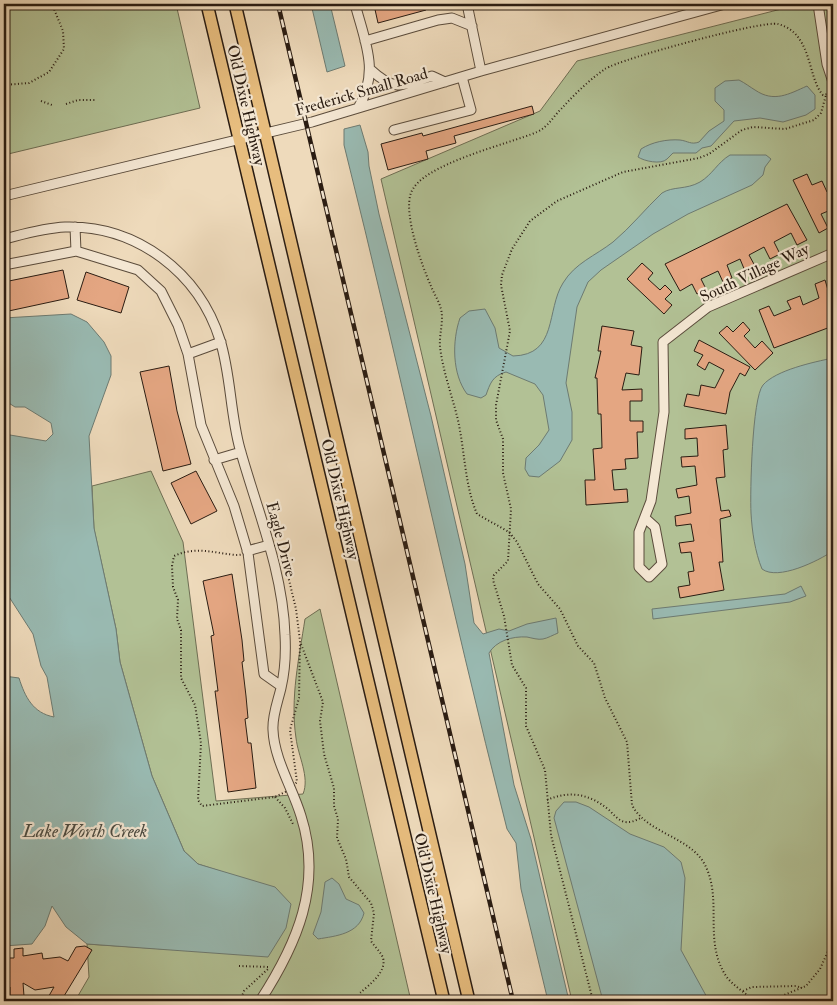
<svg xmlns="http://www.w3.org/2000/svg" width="837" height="1005" font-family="'IM FELL Double Pica',serif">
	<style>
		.green { fill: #b2c195; stroke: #6e6e54 }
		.water { fill: #99bab2; stroke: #6d7b72 }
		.building { fill: #e4a682; stroke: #2a1c12 }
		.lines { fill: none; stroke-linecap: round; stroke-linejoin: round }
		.minor-casing { stroke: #5b4c3c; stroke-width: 11 }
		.major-casing { stroke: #2a1c12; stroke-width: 14 }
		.path { stroke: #2a1c12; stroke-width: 2; stroke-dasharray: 1 2.5; stroke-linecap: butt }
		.minor { stroke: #f4e7d3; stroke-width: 9 }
		.major { stroke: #e7bd7e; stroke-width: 11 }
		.rail-casing { stroke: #2a1c12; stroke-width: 4.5 }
		.rail { stroke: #f4e7d3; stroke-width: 2.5; stroke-dasharray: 8; stroke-linecap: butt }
		.labels { text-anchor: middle; stroke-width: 4.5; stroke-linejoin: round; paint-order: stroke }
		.street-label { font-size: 16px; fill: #2a1c12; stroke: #f4e7d3 }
		.water-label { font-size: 18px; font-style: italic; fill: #4b4b42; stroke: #f4e7d3 }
	</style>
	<rect width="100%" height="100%" fill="#eedabb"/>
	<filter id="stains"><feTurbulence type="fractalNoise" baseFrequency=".004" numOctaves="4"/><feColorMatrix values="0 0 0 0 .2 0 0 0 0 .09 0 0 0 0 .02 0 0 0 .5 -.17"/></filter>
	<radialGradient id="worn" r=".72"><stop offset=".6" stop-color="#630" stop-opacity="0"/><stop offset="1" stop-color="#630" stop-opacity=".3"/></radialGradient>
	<!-- green -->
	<path class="green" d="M4 4H176L200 108 4 155Z
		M801 4H833V1001H572L381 179 540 111 577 61Z
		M151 471 183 542 216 801 303 794C310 777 298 756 296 738 290 698 299 658 305 619L320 609 411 1001H75L89 977 87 944 164 949 232 875 198 864 184 851 152 776 120 662 116 629 94 529 92 486Z"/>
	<!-- water -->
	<path class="water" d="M311 4H330L345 66 327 72Z
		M739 80C745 83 750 87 755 90 774 103 789 94 807 86L815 95V109L806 115 783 122 760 118 734 121 711 146 702 148 696 153H673C671 155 669 157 667 159 661 165 644 161 638 157L641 149C652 142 667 139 680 140 688 141 691 145 699 142L709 131 724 121V110L715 101V88L725 81Z
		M360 125 368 152 369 166 379 214 431 416 465 564 474 623 483 634 499 629 509 631 527 624 556 618 558 633C553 635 548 638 543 639 538 640 532 638 527 637 512 636 496 641 489 653L514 785 531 839 569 1001H548L521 889 516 843 507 829C449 602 401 372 344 145V129Z
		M730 155H766L771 159 765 167 763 175 752 185 688 214 653 234 601 270 588 282 577 307 566 383 572 412V440L560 461 539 477 529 476 525 469 526 458 539 445 549 430 543 395 535 384 506 372C492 376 490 384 486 395L481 398 467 394C452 374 452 341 460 318L469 311 485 309 495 328 499 348 513 356C558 355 546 310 563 283 575 263 595 256 613 242 631 227 645 209 662 193 673 186 686 190 700 182 712 175 718 162 730 155Z
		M71 314 87 322 104 342 111 356V375L89 436 94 528 116 629 120 662 152 776 184 851 198 864 275 887 291 904 286 928 268 957 87 944 66 927 52 906 45 926 32 944 4 946V676L19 678C25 697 33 713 54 717L47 677 41 666 33 634 4 589V434L46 441 53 434 51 423 25 407H15L4 400V318Z
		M833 358V448L830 461 833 472V551C818 561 778 581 762 569 755 552 752 531 751 513 750 493 752 398 763 385 776 370 814 362 833 358Z
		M801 586 806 596 790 602 653 619 652 609 785 594Z
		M564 802H576L589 807 630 834 664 847 681 862 685 878 681 950 709 1001H603L554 818 556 811Z
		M332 878 339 884 346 899 359 905 364 913C359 934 336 936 318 939L313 934 321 912 325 882Z"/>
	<!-- building -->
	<path class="building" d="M376 4H425L426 10 378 23 374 5Z
		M532 106 534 114 454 136 456 143 426 151 428 159 388 170 381 144 422 133 423 136Z
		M807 174 812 185 822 181 827 192 833 189V209L821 214 828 228 819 233 793 180Z
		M787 204 807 240 797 245 791 233 774 242 780 254 770 259 764 247 749 255 755 266 745 271 740 259 727 265 732 278 723 282 718 271 701 279 706 289 697 294 692 284 680 291 665 264Z
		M642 263 653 273 648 279 660 290 665 285 672 292 665 299 672 305 664 314 627 279Z
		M63 270 69 298 4 312V282Z
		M86 272 129 287 121 313 77 300Z
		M825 280 828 290 833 289V326L774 348 759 310 769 306 774 316 791 309 787 301 800 296 803 305 819 298 815 284Z
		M743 322 750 330 744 336 755 348 762 341 773 353 755 370 719 333 727 326 733 332Z
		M602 326 634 331 631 345 642 347 639 375 626 373 622 390 642 389V401H630V421H643V432H637L638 458 625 459 626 469 612 470 614 490 627 489 628 502 586 505 585 480H595L593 449 602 448 601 414H598L597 378H595L601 351H598Z
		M699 340 750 367 745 376 740 373 730 392 726 414 684 406 687 394 699 396 701 385 715 388 724 370 709 362 705 370 697 365 703 355 694 351Z
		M169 366 177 411 191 464 163 471 140 372Z
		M726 425 728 449 723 450 725 477 716 478 721 511 729 510 731 516 720 519 723 562H719L724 590 680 598 678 587 690 585 688 572 694 571 691 552 681 553 679 543 694 541 691 524 676 526 675 516 691 513 689 496 678 498 676 489 697 485 695 466 682 467 681 457 698 456 697 438 685 439V429Z
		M196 471 217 511 191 524 171 483Z
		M232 574 242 640 244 661 242 662 246 696 248 718 245 719 248 743H251L256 788 228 792 215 691H218L211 636 214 635 203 581Z
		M85 946 92 950 61 1001H46L54 987 35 990 23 983 24 996 10 997V987L4 988V965H7V958H14V949L23 948V956L42 953 43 959 60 957 68 961 76 947Z"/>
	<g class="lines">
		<!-- minor casing -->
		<g class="minor-casing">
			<path id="minor" d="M355 4C365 42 380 72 358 108
				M467 4 481 71
				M818 4 827 64 833 82
				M365 41 438 20 452 18 472 26
				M371 70C396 93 403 85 432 76L445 82
				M394 130 471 110 462 77
				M4 196 312 122 481 71 725 4
				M75 227 76 251
				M4 239C24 234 44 228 65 227 137 225 199 273 220 340 231 375 230 413 240 449 257 510 283 571 285 635 286 653 285 671 281 688 278 701 272 716 273 730 274 759 293 789 301 816 323 885 297 944 260 1001
				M4 265 76 251 138 270 161 291 178 325 188 354
				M221 342 188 354 201 425 234 506 248 553 264 674 281 686
				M214 460 241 452
				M645 518 655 527 662 564 649 577 639 567V532L651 501 664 412 663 342 708 307 833 253
				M247 551 269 545"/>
		</g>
		<!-- major casing -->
		<g class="major-casing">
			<path id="major" d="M207 4 444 1001
				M235 4 469 1001"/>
		</g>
		<!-- path -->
		<path class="path" d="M4 85 29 83 49 72 64 49 63 31 52 4
			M41 101 52 105
			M66 104 78 100H96
			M274 546 282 551 296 609 300 641 299 698 290 730 297 782 291 789 275 797 202 806 198 800 201 743 195 705 181 678V630L177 619 178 600 173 587 172 566 174 556C195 546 214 553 236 555 248 555 262 549 274 546Z
			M301 644 323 702 320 721 324 754 334 788V806L338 819 337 838 346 859 349 877 371 903 374 913 371 941C374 946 381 952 383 958 387 972 369 985 360 993
			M275 797 285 808 293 824
			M547 800C570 790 590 794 609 810 614 815 619 821 625 822 631 823 636 820 641 818
			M239 966 269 967
			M743 991 752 987 796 986 802 988
			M240 1001 244 991 268 969
			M593 1001 551 835 545 770 526 726V688L512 665 504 616 493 580 494 575 508 561 511 509 503 473V439L496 420V405L510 331 501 285 502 275 512 249 530 221 557 201 623 172 699 158 709 154 742 130 753 127 785 129 814 120 821 113 826 95
			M754 1001C745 992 733 986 726 976 703 941 723 900 705 865 690 836 647 834 632 805L627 742 605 698 594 663 578 646 560 609 538 584 517 542 509 532 477 514C464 483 465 449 457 416 451 393 443 371 440 347 439 334 444 321 441 309 439 301 434 294 431 286 422 266 403 214 411 193 421 164 509 144 537 132 548 127 553 117 561 109 574 95 589 80 605 69 620 59 763 20 778 24 813 33 807 78 823 95L833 93
			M776 1001 784 995 806 986 820 969 833 940"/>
		<!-- minor -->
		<use href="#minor" class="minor"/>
		<!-- major -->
		<use href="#major" class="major"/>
		<!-- rail casing -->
		<g class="rail-casing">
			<path id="rail" d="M278 4 513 1001"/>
		</g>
		<!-- rail -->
		<use href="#rail" class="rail"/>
	</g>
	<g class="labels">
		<!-- street labels -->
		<g class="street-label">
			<text transform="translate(361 91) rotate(-16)" y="6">Frederick Small Road</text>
			<text transform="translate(247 105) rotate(77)" y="6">Old Dixie Highway</text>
			<text transform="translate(754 272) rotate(-25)" y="6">South Village Way</text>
			<text transform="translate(341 499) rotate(77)" y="6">Old Dixie Highway</text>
			<text transform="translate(282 539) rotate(75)" y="6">Eagle Drive</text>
			<text transform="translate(434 893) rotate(77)" y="6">Old Dixie Highway</text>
		</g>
		<!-- water labels -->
		<g class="water-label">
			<text x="85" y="837">Lake Worth Creek</text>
		</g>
	</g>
	<!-- margin -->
	<rect width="837" height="1005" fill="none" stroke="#eedabb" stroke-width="20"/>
	<rect x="5" y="5" width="827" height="995" fill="none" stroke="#2a1c12" stroke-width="2.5"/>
	<rect x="10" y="10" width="817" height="985" fill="none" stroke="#2a1c12"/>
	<rect width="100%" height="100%" filter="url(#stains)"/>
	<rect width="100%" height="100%" fill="url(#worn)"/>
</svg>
